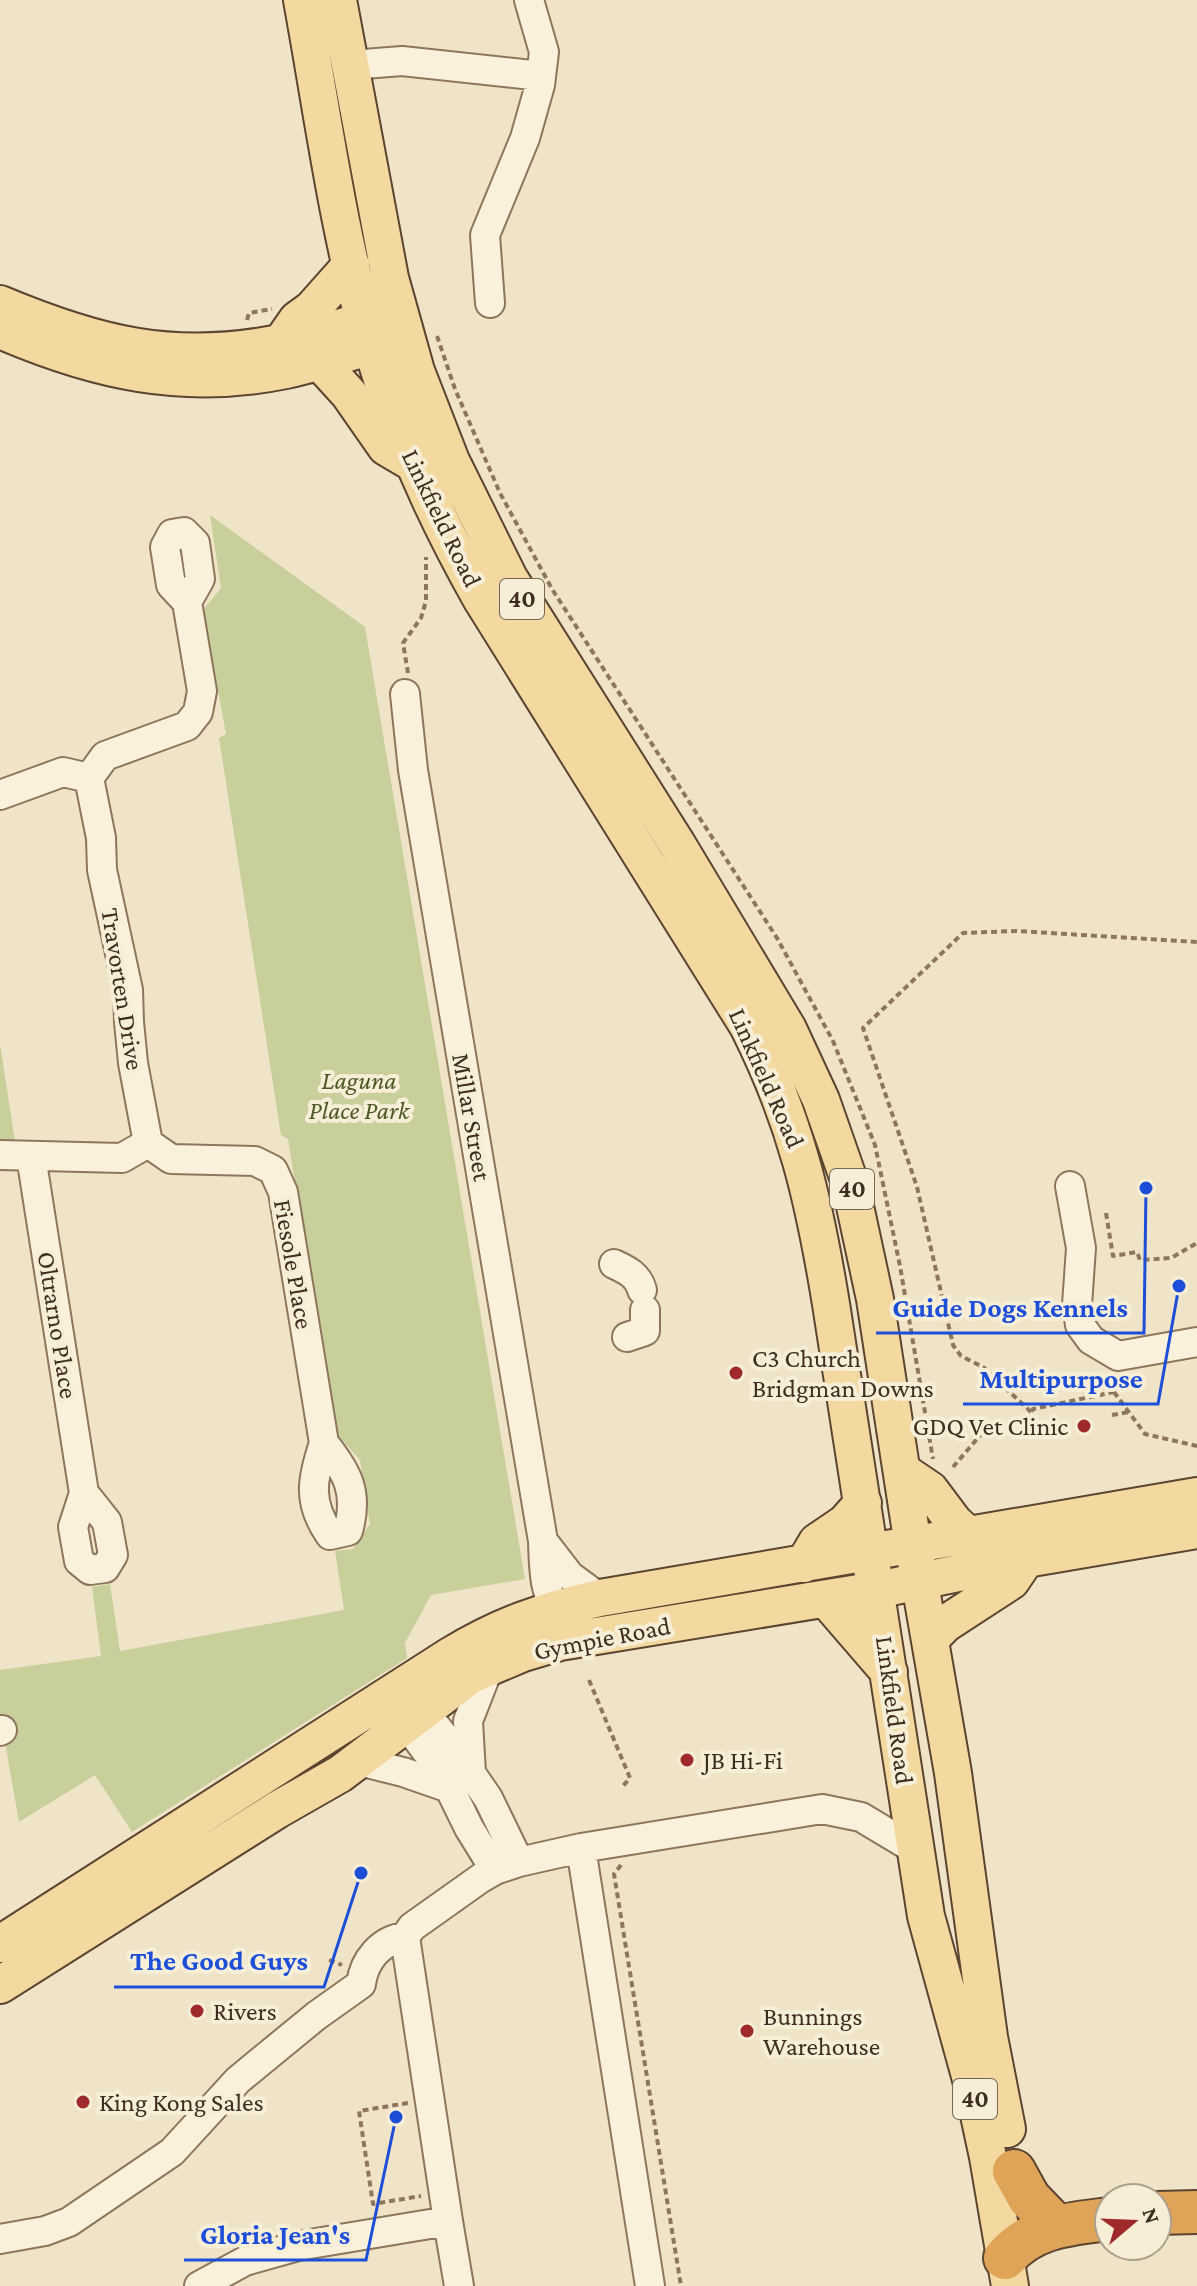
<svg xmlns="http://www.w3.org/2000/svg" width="1197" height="2286" font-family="'Crimson Pro',serif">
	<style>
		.green { fill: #c9cf9b }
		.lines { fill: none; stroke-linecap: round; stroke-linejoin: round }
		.minor-casing { stroke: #8d765c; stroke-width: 32 }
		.major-casing { stroke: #5b4430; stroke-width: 40 }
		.highway-casing { stroke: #5b4430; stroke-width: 46 }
		.path { stroke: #8d765c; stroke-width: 4; stroke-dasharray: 6 4; stroke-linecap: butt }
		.minor { stroke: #faf1dc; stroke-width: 28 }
		.major { stroke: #f3d9a0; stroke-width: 36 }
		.highway { stroke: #e0a458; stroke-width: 42 }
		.poi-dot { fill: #9e2a2b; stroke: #f7eed8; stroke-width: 3 }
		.labels { text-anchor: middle; stroke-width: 8; stroke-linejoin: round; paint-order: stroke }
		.shield { fill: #f7eed8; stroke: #756857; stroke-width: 2 }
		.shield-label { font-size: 24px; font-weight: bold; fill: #3d2e20 }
		.street-label { font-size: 26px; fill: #3d2e20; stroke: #f7eed8 }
		.park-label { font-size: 26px; font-style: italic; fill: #4d5a26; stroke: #f7eed8 }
		.poi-label { font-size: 26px; fill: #3d2e20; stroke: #f7eed8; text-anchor: start }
		.leader { fill: none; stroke: #1d4ed8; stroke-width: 3 }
		.callout-dot { fill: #1d4ed8; stroke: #f7eed8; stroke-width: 3 }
		.callout-label { font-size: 28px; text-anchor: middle; font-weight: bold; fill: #1d4ed8; stroke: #f7eed8; stroke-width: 8; stroke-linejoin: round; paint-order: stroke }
	</style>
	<rect width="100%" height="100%" fill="#f0e4c8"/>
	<!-- green -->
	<path class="green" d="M210 515 365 627 525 1579 431 1595 405 1643 407 1658 132 1832 95 1775 19 1822 4 1737H0V1670L101 1656 92 1587 110 1584 120 1651 344 1610 335 1551 353 1549 370 1524 360 1460 335 1432 288 1139 281 1135 219 738 226 734 203 610 221 588Z
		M0 1044 15 1141 0 1140Z"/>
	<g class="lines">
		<!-- minor casing -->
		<g class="minor-casing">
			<path id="minor" d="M351 65 402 61 541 76
				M490 303 485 235 525 138 540 85 544 52 529 0
				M184 532 195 543 200 579 187 602 171 585 165 547 172 534Z
				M405 694 413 770 543 1541C544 1576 544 1594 564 1625
				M89 778 105 756 187 726 198 712 202 691 187 602
				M0 795 63 772 89 778 101 838 102 870 128 990 129 1022 133 1063 148 1143 122 1158 0 1155
				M148 1143 171 1159 255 1161 273 1170 283 1192 324 1443C312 1479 307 1502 330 1535L348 1531C359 1492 347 1472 324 1443
				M31 1156 84 1493 73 1527 79 1561 90 1570 105 1568 113 1555 107 1522 84 1493
				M1070 1186 1081 1248 1077 1305 1080 1325 1091 1340 1118 1356 1197 1342
				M614 1264C627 1270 638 1275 642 1290
				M627 1337 645 1331V1310
				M543 1541 570 1576 600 1598
				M411 1695 457 1753 488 1798 519 1862
				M394 1708 441 1771 469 1828 495 1870
				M0 1731 2 1730
				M359 1761 403 1772 452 1789
				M471 1773 468 1721 489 1667
				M581 1848 650 2286
				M405 1937 448 2221
				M0 2239 45 2231 69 2222 172 2152 238 2080 316 2016 361 1984C364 1960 381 1940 405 1937L412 1927 481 1878 495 1870 519 1862 581 1848 822 1809 861 1817 916 1850
				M199 2286 245 2261 298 2246 448 2221 459 2286"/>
		</g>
		<!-- major casing -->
		<g class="major-casing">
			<path id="major" d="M302 0C323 115 338 233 371 345 398 435 436 519 482 600L748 1026C796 1121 814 1200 831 1304L926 1916 973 2087 988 2157 1010 2286
				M338 0 390 278 416 371 451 461 509 578 677 844 788 1029 821 1100 850 1183 875 1299 910 1526 953 1773 989 2037 1007 2129
				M0 304C98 345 173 364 280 343 316 336 351 324 386 314
				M0 330C95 371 183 391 286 370 322 362 358 350 393 339
				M281 343 297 320 312 309 351 265
				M319 361 349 394 386 447 408 460
				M902 1471 930 1490 954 1522 969 1536
				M804 1564 817 1542 845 1523 863 1503
				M826 1599 889 1672
				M930 1639 945 1624 1011 1581 1026 1559
				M0 1944 450 1656C501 1625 542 1611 600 1598L1197 1496
				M0 1985 277 1810 340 1774 471 1675 523 1653 560 1642 877 1590 1026 1559 1197 1530"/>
		</g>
		<!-- highway casing -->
		<g class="highway-casing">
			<path id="highway" d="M1014 2171 1029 2198 1056 2226
				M1157 2213 1197 2212
				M1005 2258C1032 2226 1070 2224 1109 2219"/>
		</g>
		<!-- path -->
		<path class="path" d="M247 320 249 313 272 309
			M437 336 455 389 500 493 552 589 777 938 833 1041 875 1145 900 1266 933 1459
			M408 673 403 643 421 618 426 601V557
			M1106 1213 1113 1256 1137 1252 1140 1260 1171 1258 1197 1243
			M1114 1392 1145 1434 1197 1446
			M1031 1412 983 1367 961 1356 953 1345 917 1187 863 1028 963 933 1017 931 1197 942
			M1112 1415 1129 1412
			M953 1467 983 1432 1029 1416 1033 1409 1114 1392 1105 1375
			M589 1680 630 1778 622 1787
			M621 1865 614 1874 681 2286
			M329 1960 342 1965
			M408 2103 359 2111 373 2204 421 2196"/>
		<!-- minor -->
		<use href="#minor" class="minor"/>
		<!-- major -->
		<use href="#major" class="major"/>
		<!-- highway -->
		<use href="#highway" class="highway"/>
	</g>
	<!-- markers -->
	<g class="poi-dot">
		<circle cx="736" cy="1373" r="8"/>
		<circle cx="1084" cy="1426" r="8"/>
		<circle cx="687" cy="1760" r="8"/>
		<circle cx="197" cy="2011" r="8"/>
		<circle cx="747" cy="2031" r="8"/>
		<circle cx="83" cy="2102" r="8"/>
	</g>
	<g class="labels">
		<!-- shield labels -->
		<g class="shield">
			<rect x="500" y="579" width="44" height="40" rx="6"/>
			<rect x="830" y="1169" width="44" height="40" rx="6"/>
			<rect x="953" y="2079" width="44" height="40" rx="6"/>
		</g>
		<g class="shield-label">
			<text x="522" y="607">40</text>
			<text x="852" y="1197">40</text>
			<text x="975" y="2107">40</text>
		</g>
		<!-- street labels -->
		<g class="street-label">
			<text transform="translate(442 518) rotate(64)" y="9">Linkfield Road</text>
			<text transform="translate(123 989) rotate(81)" y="9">Travorten Drive</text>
			<text transform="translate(767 1078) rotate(66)" y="9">Linkfield Road</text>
			<text transform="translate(472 1117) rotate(80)" y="9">Millar Street</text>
			<text transform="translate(294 1264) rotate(80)" y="9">Fiesole Place</text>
			<text transform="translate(58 1325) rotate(81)" y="9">Oltrarno Place</text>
			<text transform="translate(602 1638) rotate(-11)" y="9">Gympie Road</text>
			<text transform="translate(895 1710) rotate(82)" y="9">Linkfield Road</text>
		</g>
		<!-- park labels -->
		<g class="park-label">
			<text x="359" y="1089">Laguna<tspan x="359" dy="30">Place Park</tspan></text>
		</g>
		<!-- poi labels -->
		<g class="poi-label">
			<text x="752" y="1367">C3 Church<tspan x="752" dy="30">Bridgman Downs</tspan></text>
			<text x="1068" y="1435" text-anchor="end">GDQ Vet Clinic</text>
			<text x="703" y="1769">JB Hi-Fi</text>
			<text x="213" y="2020">Rivers</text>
			<text x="763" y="2025">Bunnings<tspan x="763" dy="30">Warehouse</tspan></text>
			<text x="99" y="2111">King Kong Sales</text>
		</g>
	</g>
	<!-- callouts -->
	<path class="leader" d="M1146 1188L1144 1333H876M1179 1286L1158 1404H963M361 1873L324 1987H114M396 2117L366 2260H184"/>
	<g class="callout-dot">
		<circle cx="1146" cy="1188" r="8"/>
		<circle cx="1179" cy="1286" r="8"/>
		<circle cx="361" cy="1873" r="8"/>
		<circle cx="396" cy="2117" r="8"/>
	</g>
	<g class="callout-label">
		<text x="1010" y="1317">Guide Dogs Kennels</text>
		<text x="1061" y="1388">Multipurpose</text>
		<text x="219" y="1970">The Good Guys</text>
		<text x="275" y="2244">Gloria Jean's</text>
	</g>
	<!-- north arrow -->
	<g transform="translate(1133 2222) rotate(71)"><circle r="38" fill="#f7eed8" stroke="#ada18e" stroke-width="2"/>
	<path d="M0-6L14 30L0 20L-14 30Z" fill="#9e2a2b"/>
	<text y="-12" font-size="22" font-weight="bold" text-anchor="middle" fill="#3d2e20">N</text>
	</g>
</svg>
